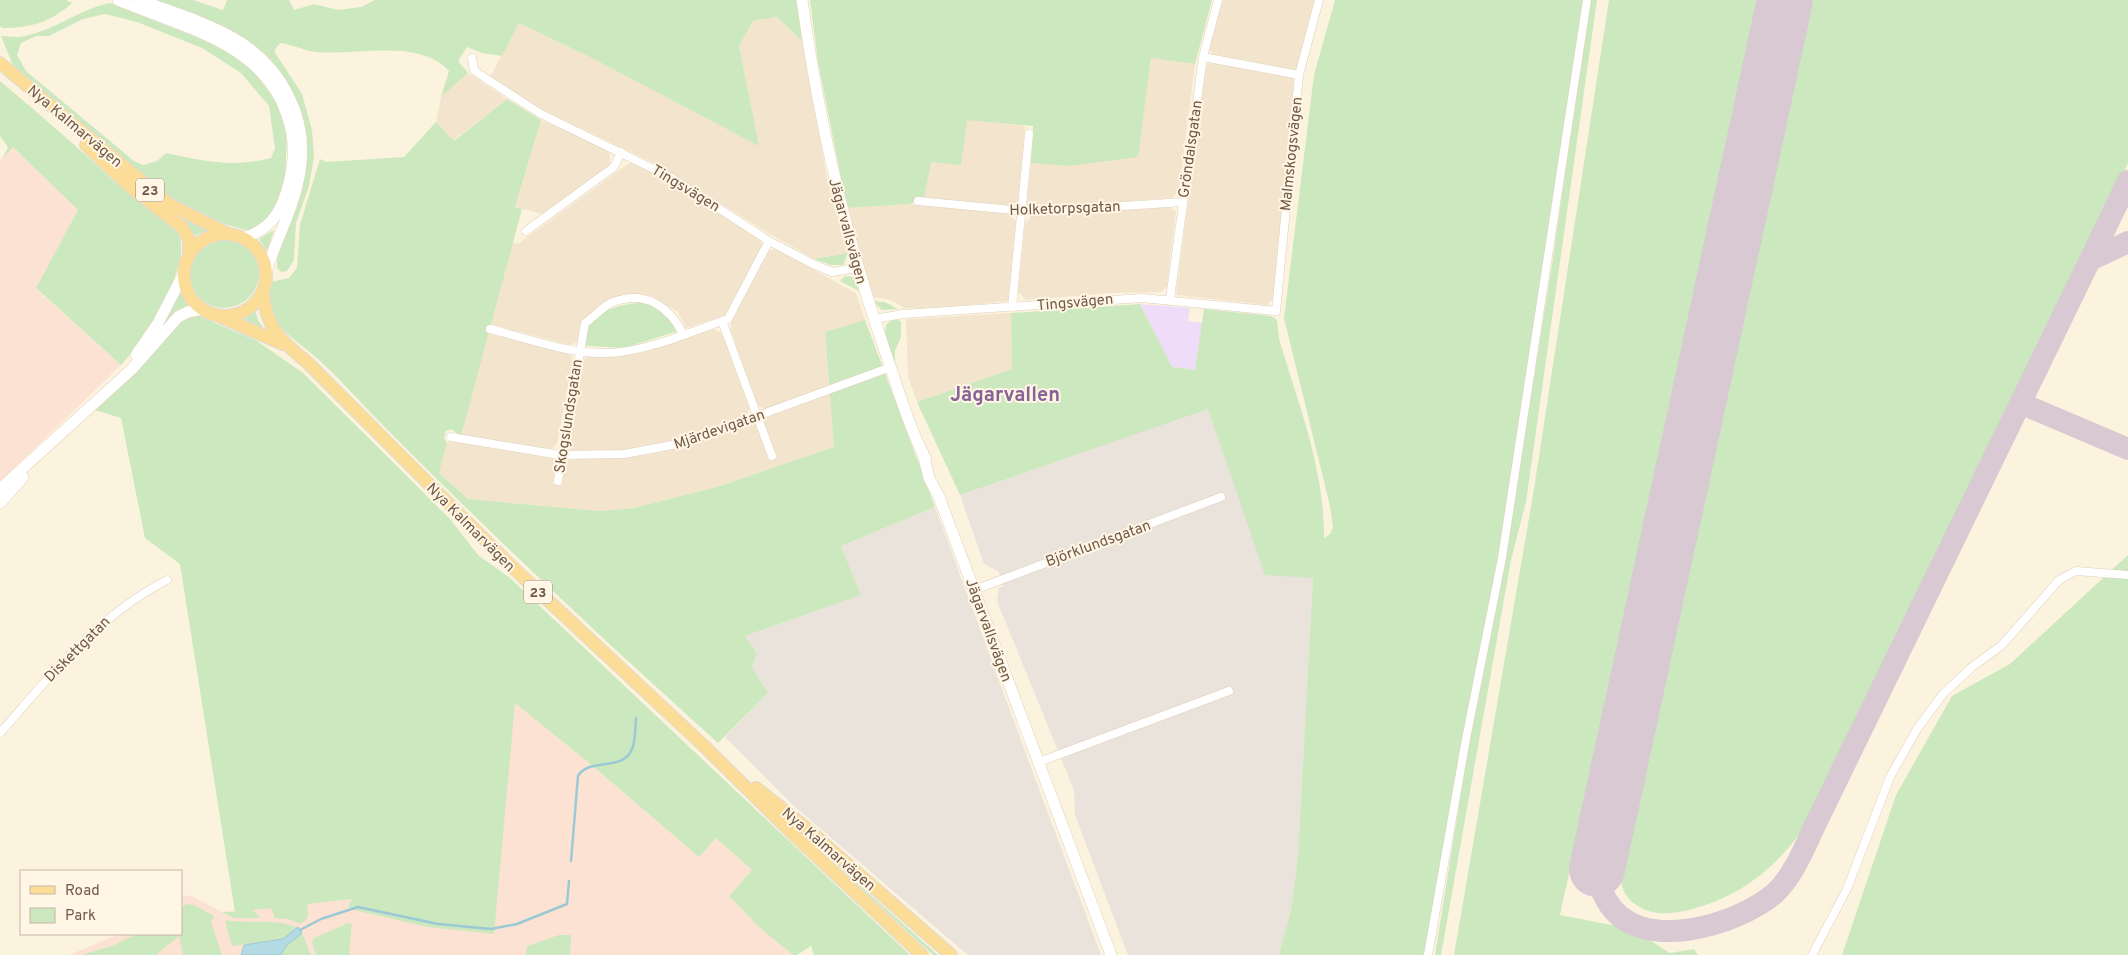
<svg xmlns="http://www.w3.org/2000/svg" width="2128" height="955" font-family="Overpass,sans-serif">
	<style>
		.residential { fill: #f3e5cd }
		.commercial { fill: #fce2d2 }
		.industrial { fill: #eae3db }
		.education { fill: #efdcf8 }
		.green { fill: #cce8be; fill-rule: evenodd }
		.water { fill: #b4dae4; stroke: #9bc9d6 }
		.lines { fill: none; stroke-linecap: round; stroke-linejoin: round }
		.stream { stroke: #9bc9d6; stroke-width: 2.5 }
		.taxiway { stroke: #d8c9d2; stroke-width: 22 }
		.runway { stroke: #d8c9d2; stroke-width: 56 }
		.street-casing { stroke: #dfcfbb; stroke-width: 9 }
		.secondary-casing { stroke: #e4d0b9; stroke-width: 12 }
		.primary-casing { stroke: #e0dad7; stroke-width: 14 }
		.street { stroke: #fff; stroke-width: 8 }
		.secondary { stroke: #fff; stroke-width: 11 }
		.primary { stroke: #fbdd97; stroke-width: 12 }
		.labels { text-anchor: middle; stroke-width: 4; stroke-linejoin: round; paint-order: stroke }
		.shield { fill: #fff6e5; stroke: #9c8876; stroke-width: 1 }
		.shield-label { font-size: 14px; font-weight: bold; fill: #715947 }
		.street-label { font-size: 15px; fill: #715947; stroke: #fff6e5 }
		.district-label { font-size: 20px; font-weight: bold; fill: #886395; stroke: #fff6e5 }
	</style>
	<rect width="100%" height="100%" fill="#fcf3df"/>
	<!-- residential -->
	<path class="residential" d="M1223 0H1315L1296 70 1212 55 1209 47Z
		M777 17 802 41 827 178 848 253 814 259 768 233 660 166 545 111 490 77 519 23 590 57 758 145 739 46 753 21Z
		M1151 58 1195 64 1179 190 1172 198 1034 208 1027 201 1031 163 1069 166 1145 101Z
		M1211 62 1292 77 1295 83 1273 299 1267 305 1176 295 1206 66Z
		M468 73 507 99 453 141 436 122 441 97Z
		M966 119 1025 126 1018 201 1010 206 924 198 930 162 961 164Z
		M541 120 609 150 610 166 543 214 515 207Z
		M632 161 675 185 761 240 762 247 726 315 686 328 678 312 651 296 642 295 612 298 583 319 578 341 571 345 490 324 512 242 518 244Z
		M910 204 1009 214 1016 221 1008 301 928 309 905 308 891 300 873 297 847 208Z
		M1170 207 1176 212 1167 286 1161 292 1112 293 1026 300 1018 292 1025 224 1032 216Z
		M776 249 856 293 865 320 825 332 829 385 765 409 757 405 731 331V322L769 251Z
		M1011 313 1012 369 917 402 908 377 906 319Z
		M713 329 723 334 750 408 746 416 682 438 624 450 572 452 565 445 581 362 589 355 614 357 633 353Z
		M487 333 569 352 573 360 557 444 551 449 461 436Z
		M830 394 834 447 717 487 634 508 599 511 468 499 439 473 447 443 450 441 556 459 553 483 560 484 563 460 647 455 680 447 755 422 768 457 774 454 762 419Z"/>
	<!-- commercial -->
	<path class="commercial" d="M13 147 78 210 36 289 121 365 0 482V160Z
		M514 702 589 763 699 857 716 838 752 870 729 896 761 929 793 955H69L119 934H181V898L190 895 222 912 353 899Z"/>
	<!-- industrial -->
	<path class="industrial" d="M1208 408 1313 578 1298 855 1292 905 1279 955H1128L1075 815 1074 790 997 601 999 588 1003 586 999 572 984 564 960 495Z
		M935 507 1043 800 1101 955H968L794 806 725 737 768 693 752 667 757 653 745 636 861 595 841 546Z"/>
	<!-- education -->
	<path class="education" d="M1140 304 1190 308 1188 321 1203 323 1195 370 1172 367Z"/>
	<!-- green -->
	<path class="green" d="M0 0H66L72 3C51 22 31 28 2 28L0 26Z
		M152 0H193L223 10 227 0H289L294 10 314 4 338 10 361 7 375 0H798L802 41 777 17 753 21 739 46 759 146 590 57 519 23 502 56 482 53 467 47 458 61 468 73 441 97 449 71C417 36 351 58 310 51 300 49 291 44 280 43L274 51 302 94 312 130 314 157 309 186 296 223 294 260 287 271 281 272 277 268V258C286 231 300 203 305 175 315 119 287 60 237 34 210 20 180 11 152 0Z
		M810 0H1212L1195 64 1151 58 1138 157 1069 166 1031 163 1033 126 967 120 961 165 931 162 924 198 910 204 847 208 818 62Z
		M1335 0H1583L1499 553 1425 955H1279L1292 905 1298 855 1313 578 1265 575 1208 409 960 495 917 402 1012 369 1011 313 1140 304 1172 367 1195 370 1204 309 1271 316 1277 320 1279 339C1298 403 1325 470 1324 538L1330 534 1333 527 1330 506 1284 318 1314 75Z
		M1590 0H1597L1526 502 1511 560 1441 955H1435L1470 737 1505 559 1552 265Z
		M1609 0H1759L1560 915 1632 929 1670 953 1694 949 1698 955H1454L1534 489Z
		M1810 0H2128V163L1811 817C1781 864 1744 896 1689 910 1671 914 1654 916 1638 906 1626 899 1620 888 1621 874Z
		M110 3 216 45 250 67 277 102 287 134 285 180 275 208 268 219 254 229 246 230 224 224 168 196 14 68 1 36C9 36 18 38 25 36 55 30 80 9 110 3ZM105 14 137 22 202 48 241 73 269 106 275 148 271 158C232 168 204 161 166 153L157 161 143 165 134 161 26 71 17 55 21 43 36 36H49L83 19Z
		M0 81C30 106 60 132 89 158 105 172 120 188 138 200 151 210 175 221 180 238 189 270 143 343 121 365L36 288 78 210 13 147 3 158 8 147 0 136Z
		M507 99 541 120 515 207 522 209 461 436 451 429 446 431 444 438 447 443 439 473 468 499 599 511 634 508 717 487 834 447 825 332 865 320 935 507 841 546 861 595 745 636 757 653 752 667 768 693 718 743C598 635 481 525 368 410 352 393 336 375 318 359 304 346 284 335 274 318 269 309 268 292 271 282L289 278 297 268 300 225 320 159 326 162 404 157 436 122 454 141Z
		M185 220 207 230 195 236Z
		M274 230 267 251 259 239Z
		M189 273a35 35 0 1 1 70 0a35 35 0 1 1-70 0Z
		M848 253 843 265H831L814 259Z
		M845 276 853 277 859 291 840 281Z
		M180 288 183 298 189 305 176 311 146 349Z
		M873 301 885 302 898 309 882 310Z
		M644 302C659 309 669 316 678 331L624 348 586 346V329C599 308 621 305 644 302Z
		M255 310 258 320 265 330 242 318Z
		M199 316 257 341 303 373 450 519 478 555 510 578 910 955H814L811 946 797 955H793L761 929 729 896 752 870 716 838 699 857 589 763 515 703 494 934 428 927 358 911 348 907 352 899 307 904C308 915 310 920 299 924L288 919 275 918 271 908 252 910 261 918H234L221 912H235L180 564 145 538 121 418 95 410 176 326 188 317Z
		M894 319 901 321V337L895 351V363L885 336 886 325Z
		M2128 555V955H1842L1896 795 1952 696 2010 664Z
		M818 848 938 955H933Z
		M187 904 194 905 214 916 211 922 222 955H183L179 936 156 955H81L112 946 137 934H181V907Z
		M225 920C243 924 284 918 297 928L283 939 232 946Z
		M348 923 352 924 349 953 351 955H316L312 942 314 938Z
		M302 933 311 955H281L285 947Z
		M559 935H571L570 955H526L527 946Z"/>
	<!-- water -->
	<path class="water" d="M298 927 302 933 285 947 281 955H241L244 945 283 939Z"/>
	<g class="lines">
		<!-- stream -->
		<path class="stream" d="M571 861 578 776C589 757 623 772 632 749 636 740 635 727 636 718
			M300 930 321 919 358 907 438 924 491 929 517 924 567 904 569 881"/>
		<!-- taxiway -->
		<path class="taxiway" d="M2090 260 2128 181
			M2020 403 2128 449
			M1597 869C1597 881 1601 891 1607 901 1638 955 1736 926 1774 894 1795 875 1806 843 1818 819L2090 260 2128 242"/>
		<!-- runway -->
		<path class="runway" d="M1597 869 1785 0"/>
		<!-- street casing -->
		<g class="street-casing">
			<path id="street" d="M1203 57 1299 75
				M472 58 474 70 479 74 541 114 672 178 769 241 813 264 832 272 857 268
				M918 201 1033 212 1183 202
				M526 231 614 167 621 152
				M1170 299 1203 57 1218 0
				M1012 307 1029 134
				M874 319 903 314 1142 298 1276 311 1299 75 1319 0
				M722 321 772 456
				M490 329C531 339 578 358 621 352 657 347 693 331 728 319L769 241
				M451 437 560 455 624 454 683 443 891 367
				M558 481 585 323C594 317 603 306 613 302 645 290 669 306 683 334
				M974 590 1221 497
				M0 733C51 675 97 616 167 580
				M1039 762 1229 691
				M1428 955 1466 739 1502 558 1587 0
				M1812 955 1847 889 1890 777 1917 729 1943 694 1972 667 2002 645 2059 580 2076 571 2128 575"/>
		</g>
		<!-- secondary casing -->
		<g class="secondary-casing">
			<path id="secondary" d="M118 0C181 27 263 42 287 115 295 137 295 160 289 183 282 211 272 229 243 238
				M140 0C171 12 206 22 235 39 281 66 309 117 300 171 295 206 276 239 266 272
				M802 0C819 123 845 237 886 354 898 389 909 427 926 460
				M136 355 158 323 184 273
				M923 453 929 478 939 497 1111 955
				M0 489 132 369 178 317 188 312 203 309
				M0 503 23 477"/>
		</g>
		<!-- primary casing -->
		<g class="primary-casing">
			<path id="primary" d="M0 63 169 204 228 234
				M86 145 133 189 182 227 189 239V254
				M184 275a41 41 0 1 1 82 0a41 41 0 1 1-82 0Z
				M263 291C265 327 281 341 308 363L507 562 704 746 794 835 922 955
				M221 317 283 344
				M756 788 805 827 951 955"/>
		</g>
		<!-- street -->
		<use href="#street" class="street"/>
		<!-- secondary -->
		<use href="#secondary" class="secondary"/>
		<!-- primary -->
		<use href="#primary" class="primary"/>
	</g>
	<g class="labels">
		<!-- shield labels -->
		<g class="shield">
			<rect x="136" y="178.5" width="28" height="23" rx="4"/>
			<rect x="524" y="580.5" width="28" height="23" rx="4"/>
		</g>
		<g class="shield-label">
			<text x="150" y="195">23</text>
			<text x="538" y="597">23</text>
		</g>
		<!-- street labels -->
		<g class="street-label">
			<text transform="translate(75 126) rotate(40)" y="5">Nya Kalmarvägen</text>
			<text transform="translate(1190 149) rotate(-82)" y="5">Gröndalsgatan</text>
			<text transform="translate(1291 154) rotate(-84)" y="5">Malmskogsvägen</text>
			<text transform="translate(686 188) rotate(31)" y="5">Tingsvägen</text>
			<text transform="translate(1065 208) rotate(-2)" y="5">Holketorpsgatan</text>
			<text transform="translate(848 231) rotate(75)" y="5">Jägarvallsvägen</text>
			<text transform="translate(1075 302) rotate(-5)" y="5">Tingsvägen</text>
			<text transform="translate(568 416) rotate(-81)" y="5">Skogslundsgatan</text>
			<text transform="translate(719 429) rotate(-19)" y="5">Mjärdevigatan</text>
			<text transform="translate(471 527) rotate(45)" y="5">Nya Kalmarvägen</text>
			<text transform="translate(1098 543) rotate(-20)" y="5">Björklundsgatan</text>
			<text transform="translate(989 630) rotate(70)" y="5">Jägarvallsvägen</text>
			<text transform="translate(77 649) rotate(-45)" y="5">Diskettgatan</text>
			<text transform="translate(829 849) rotate(41)" y="5">Nya Kalmarvägen</text>
		</g>
		<!-- district labels -->
		<g class="district-label">
			<text x="1005" y="401">Jägarvallen</text>
		</g>
	</g>
	<!-- legend -->
	<rect x="20" y="870" width="162" height="65" fill="#fff6e5" stroke="#c6b7a6"/>
	<rect x="30" y="886" width="25" height="8" fill="#fbdd97" stroke="#c6b7a6"/>
	<text x="65" y="895" font-size="15" fill="#715947">Road</text>
	<rect x="30" y="908" width="25" height="15" fill="#cce8be" stroke="#c6b7a6"/>
	<text x="65" y="920" font-size="15" fill="#715947">Park</text>
</svg>
